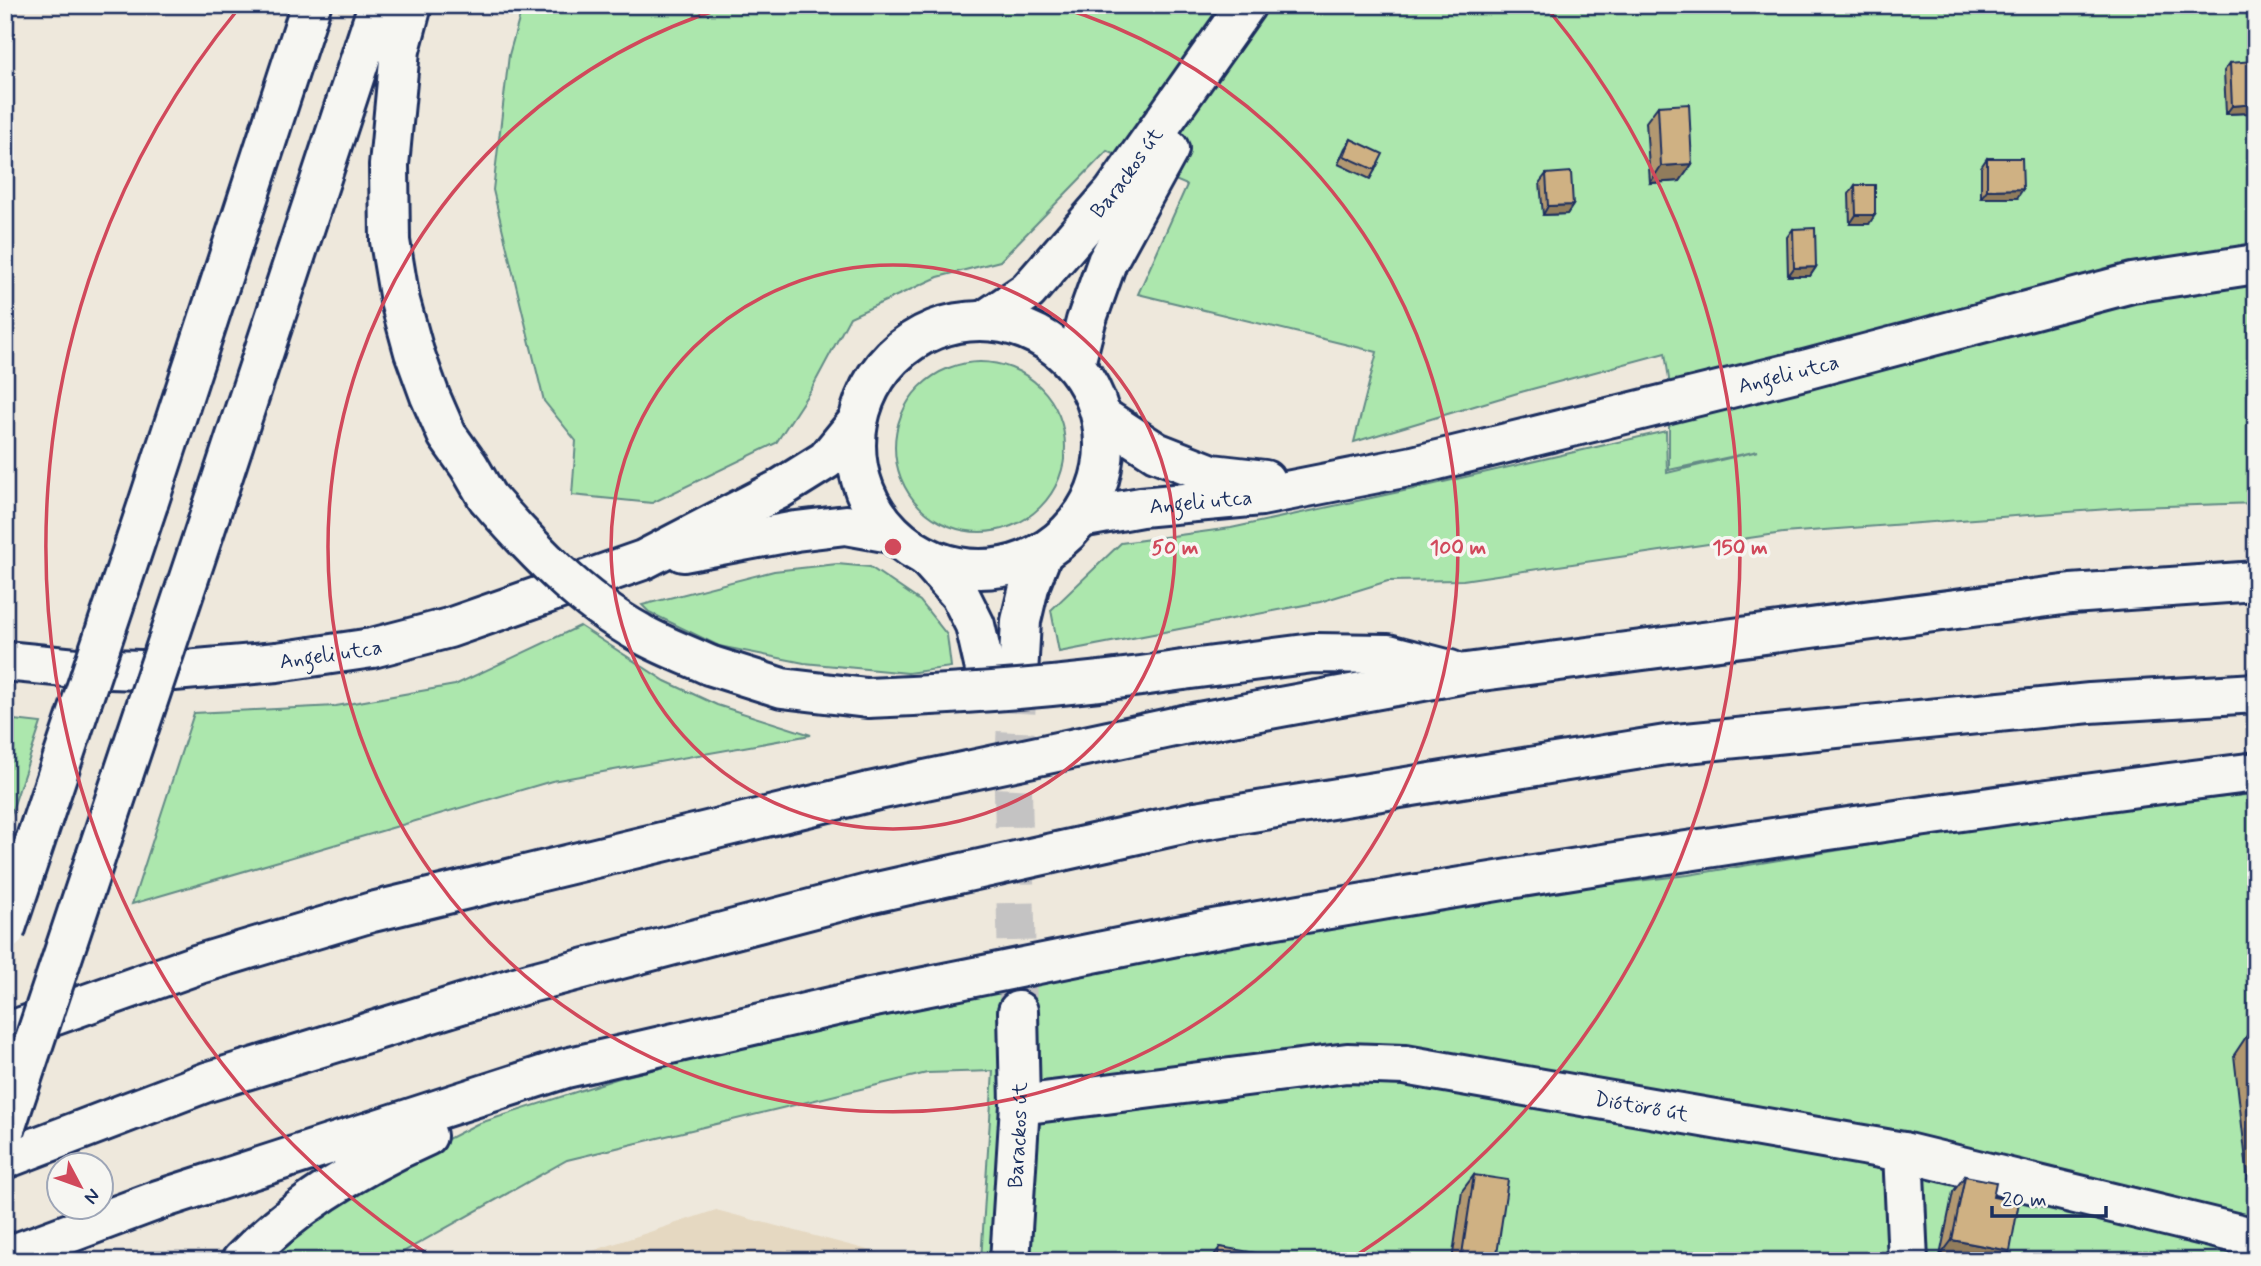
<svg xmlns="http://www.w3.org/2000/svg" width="2261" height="1266" font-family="Mynerve,sans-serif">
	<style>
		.built { fill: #e5d8c1 }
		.green { fill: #ace7ad; stroke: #648b86; stroke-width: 2 }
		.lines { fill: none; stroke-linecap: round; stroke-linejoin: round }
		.minor-tunnel { stroke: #c4c3c3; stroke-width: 38; stroke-dasharray: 38 19; stroke-linecap: butt }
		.minor-casing { stroke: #1b2f5e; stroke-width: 44 }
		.highway-casing { stroke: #1b2f5e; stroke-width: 44 }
		.minor { stroke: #f6f6f2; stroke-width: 38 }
		.highway { stroke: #f6f6f2; stroke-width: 38 }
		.highway-bridge-casing { stroke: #1b2f5e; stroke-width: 44; stroke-linecap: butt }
		.highway-bridge { stroke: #f6f6f2; stroke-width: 38 }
		.wall { fill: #b29871; stroke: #1b2f5e; stroke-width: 2 }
		.shaded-wall { fill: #917c5c; stroke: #1b2f5e; stroke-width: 2 }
		.building { fill: #cfb183; stroke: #1b2f5e; stroke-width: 2 }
		.ring { fill: none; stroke: #d1495b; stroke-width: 3.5 }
		.labels { text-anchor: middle; stroke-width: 7; stroke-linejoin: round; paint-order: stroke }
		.street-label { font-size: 21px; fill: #1b2f5e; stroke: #f6f6f2 }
		.centre { fill: #d1495b; stroke: #f6f6f2; stroke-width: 3.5 }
		.ring-label { font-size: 21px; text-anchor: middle; font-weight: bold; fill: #d1495b; stroke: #f6f6f2; stroke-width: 7; stroke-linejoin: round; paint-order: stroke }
	</style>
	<rect width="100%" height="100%" fill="#eee8dc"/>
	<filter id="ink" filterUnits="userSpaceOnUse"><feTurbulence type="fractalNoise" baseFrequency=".0143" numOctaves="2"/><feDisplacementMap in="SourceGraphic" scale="14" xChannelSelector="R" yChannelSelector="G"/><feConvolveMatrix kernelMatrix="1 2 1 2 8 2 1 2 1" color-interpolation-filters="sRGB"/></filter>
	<g filter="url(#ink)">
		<!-- built -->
		<path class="built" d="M716 1210 910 1261H562Z"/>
		<!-- green -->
		<path class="green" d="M523 5H2256V503L2136 507 1783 533 1463 580 1388 581 1320 602 1059 652 1051 610 1121 543 1231 528 1413 489 1666 431 1667 473 1758 451 1669 470V379L1665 353 1521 392 1354 442 1377 352 1138 294 1187 185 1107 151 1000 261 938 277 850 317 812 388 776 443 652 503 572 495 576 441 544 401 493 190 509 55Z
			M895 447a85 85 0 1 1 170 0a85 85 0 1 1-170 0Z
			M837 564 870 567 920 601 947 635 951 667 908 673 804 663 719 646 649 612 642 605 774 571Z
			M580 626 665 681 717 705 811 735 552 781 132 904 194 713 336 706 455 685Z
			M5 719 41 723 5 832Z
			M2256 794V1261H981L993 1071 927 1073 567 1160 387 1261H268L289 1237 366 1181 477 1124 619 1078 903 1008 1445 904 1688 875 2072 812Z"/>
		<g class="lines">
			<!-- minor-tunnel -->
			<path class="minor-tunnel" d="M1018 675 1013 790 1018 1011"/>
			<!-- minor casing -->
			<g class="minor-casing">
				<g id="minor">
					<path id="s1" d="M985 320 1028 291 1113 193 1246 5"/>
					<circle cx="980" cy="445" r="124"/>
					<path d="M1075 364 1086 321 1107 262 1169 149"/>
					<path d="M1101 416 1156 452 1212 474 1265 480"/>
					<path id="s2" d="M1080 518 1141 507 1261 496 1413 466 1808 369 2132 283 2256 264"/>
					<path d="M683 552 796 531 846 525 891 533"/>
					<path d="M928 559 960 595 975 625 987 678"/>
					<path id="s3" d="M5 661 76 668 174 671 277 662 372 648 449 628 643 560 778 490 826 460 858 421"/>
					<path d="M1018 675 1021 621 1029 587 1043 552"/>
					<path id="s4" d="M1020 1105 1347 1063 1405 1065 1903 1152 2256 1238"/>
					<path d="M1903 1152 1908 1261"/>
					<path id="s5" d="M1010 1261 1020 1105 1018 1011"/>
				</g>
			</g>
			<!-- highway casing -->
			<g class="highway-casing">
				<path id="highway" d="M412 5 400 50 389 165 390 241 400 301 414 352 430 396 447 435 469 466 487 497
					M218 491 378 5
					M148 504 311 5
					M709 665 782 688 867 698
					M1183 670 1313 653 1388 654 1450 670
					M1188 724 1466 673 2071 594 2256 581
					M1196 821 1666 745 2090 703 2256 693
					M1202 931C1552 869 1903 816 2256 772
					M5 1033 199 964 372 912 869 792
					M5 1159 207 1082 529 983 868 894
					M5 1257 158 1200 566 1068 870 998
					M241 1261C294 1206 357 1167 427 1136"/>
			</g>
			<!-- minor -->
			<use href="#minor" class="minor"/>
			<!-- highway -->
			<use href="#highway" class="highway"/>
			<!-- highway-bridge casing -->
			<g class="highway-bridge-casing">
				<path id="highway-bridge" d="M487 497C531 548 580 600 640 633 662 646 686 654 709 665
					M867 698C972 694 1078 686 1183 670
					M869 792 1188 724
					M868 894 1196 821
					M5 931 148 504
					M870 998 1202 931
					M5 1129 218 491"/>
			</g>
			<!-- highway-bridge -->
			<use href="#highway-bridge" class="highway-bridge"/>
		</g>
		<!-- wall -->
		<path class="wall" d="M2230 63 2255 104 2249 113 2226 114 2224 71Z
			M1658 106 1692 164 1680 181 1650 183 1646 122Z
			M1351 139 1375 170 1370 179 1338 164 1345 148Z
			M1987 158 2017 198H1981V167Z
			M1546 174 1573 205 1567 214 1543 215 1540 182Z
			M1855 185 1869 224H1850L1849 194Z
			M1793 229 1816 267 1810 276H1788L1787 237Z
			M2256 1030V1178L2248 1179 2234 1055 2250 1031Z
			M1474 1175 1496 1261H1452L1462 1191Z
			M1965 1176 1993 1197 2004 1261H1963L1940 1256 1953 1192Z
			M1220 1247 1285 1261H1210Z"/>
		<!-- shaded-wall -->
		<path class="shaded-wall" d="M2255 104 2249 113 2226 114 2232 106Z
			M1692 164 1680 181 1650 183 1661 166Z
			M2023 189 2017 198H1981L1987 190Z
			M1573 205 1567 214 1543 215 1548 206Z
			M1856 215H1875L1869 224H1850Z
			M1816 267 1810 276H1788L1794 268Z
			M2256 1167V1178L2248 1179Z
			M1952 1240 2010 1251 2004 1261H1963L1940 1256Z"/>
		<!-- building -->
		<path class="building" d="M2253 61 2255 104 2232 106 2230 63Z
			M1689 104 1692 164 1661 166 1658 106Z
			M1351 139 1383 154 1375 170 1344 156Z
			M1987 158H2022L2023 189 1987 190Z
			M1571 172 1573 205 1548 206 1546 174Z
			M1855 185H1875V215H1856Z
			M1815 228 1816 267 1794 268 1793 229Z
			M2256 1030V1077L2250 1031Z
			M1474 1175 1508 1180 1496 1261H1461Z
			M1965 1176 1996 1182 1993 1197 2019 1202 2010 1251 1952 1240Z
			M1220 1247 1286 1258 1285 1261H1217Z"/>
	</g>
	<!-- distance rings -->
	<g class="ring">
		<circle cx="893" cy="547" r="282"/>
		<path d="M1053 5A565 565 0 1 1 733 5"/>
		<path d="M432 1257A847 847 0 0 1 239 8M1547 8A847 847 0 0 1 1354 1257"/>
	</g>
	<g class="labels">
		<!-- street labels -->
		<g class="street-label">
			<text dy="7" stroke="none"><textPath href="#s1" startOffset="206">Barackos út</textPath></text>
			<text dy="7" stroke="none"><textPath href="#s2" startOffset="724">Angeli utca</textPath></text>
			<text dy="7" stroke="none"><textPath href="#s2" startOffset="122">Angeli utca</textPath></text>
			<text dy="7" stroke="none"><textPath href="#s3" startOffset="327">Angeli utca</textPath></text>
			<text dy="7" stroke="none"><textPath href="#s4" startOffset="628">Diótörő út</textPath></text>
			<text dy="7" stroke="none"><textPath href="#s5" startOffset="126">Barackos út</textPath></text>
		</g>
	</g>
	<circle cx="893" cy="547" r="10" class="centre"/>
	<g class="ring-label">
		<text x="1175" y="554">50 m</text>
		<text x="1458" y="554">100 m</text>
		<text x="1740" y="554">150 m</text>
	</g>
	<!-- margin -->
	<rect width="2261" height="1266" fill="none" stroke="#f6f6f2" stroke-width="28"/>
	<rect x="14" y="14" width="2233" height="1238" fill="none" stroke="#1b2f5e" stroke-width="2.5" filter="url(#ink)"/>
	<!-- north arrow -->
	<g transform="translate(80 1186) rotate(131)"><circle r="33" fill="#f6f6f2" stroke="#9ea6b7" stroke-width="2"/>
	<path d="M0-5L12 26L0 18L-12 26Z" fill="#d1495b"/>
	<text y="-10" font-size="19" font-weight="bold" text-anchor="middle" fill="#1b2f5e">N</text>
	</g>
	<!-- scale -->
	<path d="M1992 1206v10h114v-10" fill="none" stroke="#1b2f5e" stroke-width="3.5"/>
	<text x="2002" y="1206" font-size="21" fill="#1b2f5e" stroke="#f6f6f2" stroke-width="5" paint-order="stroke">20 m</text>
</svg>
